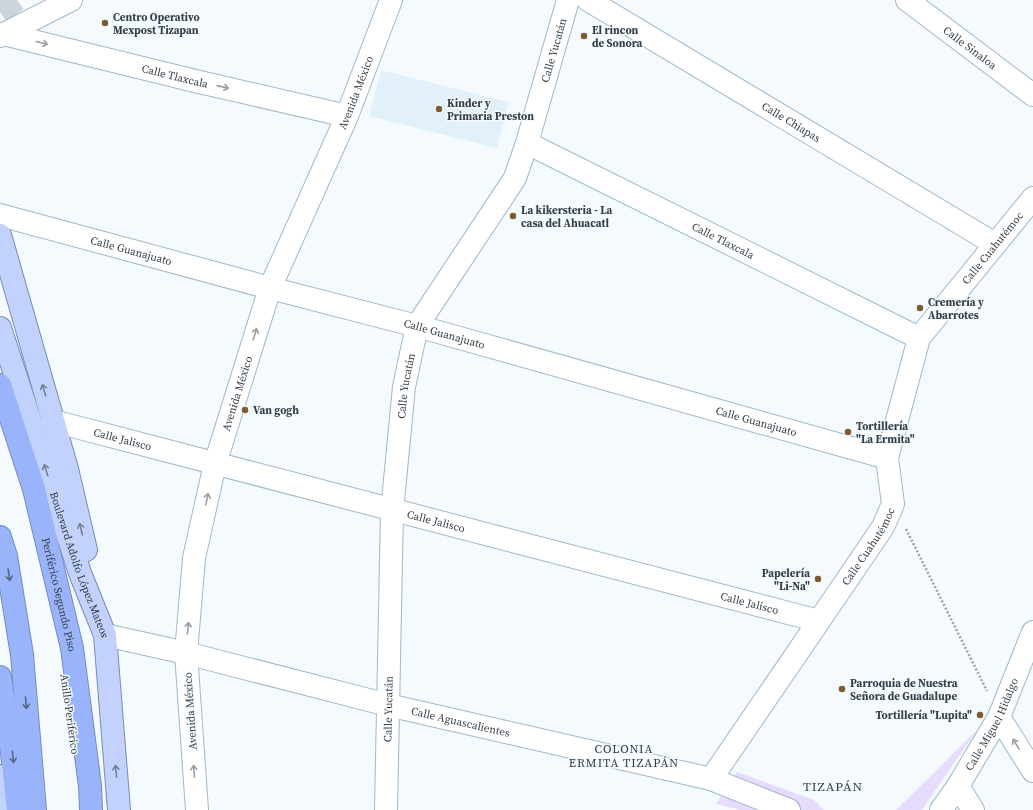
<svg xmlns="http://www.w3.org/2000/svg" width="1033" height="810" font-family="'Source Serif 4',serif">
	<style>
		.built { fill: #e2f0f9 }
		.green { fill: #e7dcfe }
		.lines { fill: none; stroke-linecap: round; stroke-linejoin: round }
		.minor-tunnel { stroke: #cdd4d9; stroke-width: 22; stroke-dasharray: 22 11; stroke-linecap: butt }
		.minor-casing { stroke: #9db9cb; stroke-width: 24 }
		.major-casing { stroke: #768bbc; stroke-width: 24 }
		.highway-casing { stroke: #768bbc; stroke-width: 24 }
		.path { stroke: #9ba4a9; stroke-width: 2.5; stroke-dasharray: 2 2; stroke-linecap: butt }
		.minor { stroke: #fff; stroke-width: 22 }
		.major { stroke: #c2d2fd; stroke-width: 22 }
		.highway { stroke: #9ab4fb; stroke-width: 22 }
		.oneway { stroke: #999ea2 }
		.oneway2 { stroke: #738198 }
		.oneway3 { stroke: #576785 }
		.poi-dot { fill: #7b5c31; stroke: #f4fafe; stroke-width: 1.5 }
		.labels { text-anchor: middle; stroke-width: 3; stroke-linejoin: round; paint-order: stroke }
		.poi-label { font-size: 11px; font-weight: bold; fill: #333e46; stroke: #f4fafe; text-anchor: start }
		.street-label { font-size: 11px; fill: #333e46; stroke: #f4fafe }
		.neighbourhood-label { font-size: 12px; letter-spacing: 1px; fill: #333e46; stroke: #f4fafe }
		.quarter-label { font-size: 13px; letter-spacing: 1px; fill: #333e46; stroke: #f4fafe }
	</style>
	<rect width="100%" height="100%" fill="#f4fafe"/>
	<!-- built -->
	<path class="built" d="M381 70 509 102 497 148 369 116Z"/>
	<!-- green -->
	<path class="green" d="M977 730 922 810H896Z
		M737 772 814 800 824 810H741L716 804Z"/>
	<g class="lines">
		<!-- minor-tunnel -->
		<path class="minor-tunnel" d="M0 12 17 0"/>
		<!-- minor casing -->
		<g class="minor-casing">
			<g id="minor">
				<path id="s1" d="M588 0 995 244"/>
				<path id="s2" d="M907 0 1033 95"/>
				<path id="s3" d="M4 34 195 81 347 116"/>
				<path d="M0 36 71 0"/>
				<path id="s4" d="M527 143 919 338"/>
				<path id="s5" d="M0 215 270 288 417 326 887 458"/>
				<path id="s6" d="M53 421 819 621"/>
				<path id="s7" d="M105 635 186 653 388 705 711 779 789 810"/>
				<path d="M999 717 1033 771"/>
				<path id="s8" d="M711 779 819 621 883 527 893 504 887 458 919 338 1033 198"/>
				<path d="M958 786 973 810"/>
				<path id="s9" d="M197 810 186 653 194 558 215 464 270 288 347 116 391 0"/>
				<path id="s10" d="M386 810 392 511 404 387 417 326 515 178 527 143 568 0"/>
				<path id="s11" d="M941 810 958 786 999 717 1033 632"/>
			</g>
		</g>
		<!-- major casing -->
		<g class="major-casing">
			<g id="major">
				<path d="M0 235 67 469 86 550"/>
				<path id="s12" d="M0 328 80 573 105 635 119 810"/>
				<path d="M0 776 4 810"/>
			</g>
		</g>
		<!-- highway casing -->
		<g class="highway-casing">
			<g id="highway">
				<path id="s13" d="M0 385 34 489 72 648 90 786 91 810"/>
				<path d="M0 537 6 556 22 655 35 810"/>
				<path d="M0 677 12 753 18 810"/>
			</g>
		</g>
		<!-- path -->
		<path class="path" d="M906 529 987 691"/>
		<!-- minor -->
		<use href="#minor" class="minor"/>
		<!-- major -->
		<use href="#major" class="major"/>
		<!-- highway -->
		<use href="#highway" class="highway"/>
	</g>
	<!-- one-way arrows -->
	<defs><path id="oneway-shaft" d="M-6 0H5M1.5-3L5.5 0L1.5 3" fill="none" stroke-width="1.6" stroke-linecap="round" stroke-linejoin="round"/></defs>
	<g class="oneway">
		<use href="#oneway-shaft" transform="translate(42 43) rotate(14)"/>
		<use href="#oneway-shaft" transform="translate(223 87) rotate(13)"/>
		<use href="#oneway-shaft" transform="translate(255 334) rotate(-73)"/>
		<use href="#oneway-shaft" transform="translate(207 499) rotate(-78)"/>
		<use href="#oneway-shaft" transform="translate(188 628) rotate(-85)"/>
		<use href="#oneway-shaft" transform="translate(1016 744) rotate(-122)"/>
		<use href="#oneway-shaft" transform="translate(194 771) rotate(-94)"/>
	</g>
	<g class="oneway2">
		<use href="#oneway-shaft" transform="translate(44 390) rotate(-106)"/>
		<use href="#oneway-shaft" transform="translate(46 470) rotate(-108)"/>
		<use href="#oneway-shaft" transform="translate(81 529) rotate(-103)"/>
		<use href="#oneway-shaft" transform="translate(116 771) rotate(-95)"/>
	</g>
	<g class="oneway3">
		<use href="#oneway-shaft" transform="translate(9 575) rotate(81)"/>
		<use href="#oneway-shaft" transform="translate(26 703) rotate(85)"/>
		<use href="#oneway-shaft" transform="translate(13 757) rotate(84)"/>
	</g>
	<!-- markers -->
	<g class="poi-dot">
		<circle cx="105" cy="23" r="4"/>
		<circle cx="584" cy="36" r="4"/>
		<circle cx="439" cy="109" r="4"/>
		<circle cx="513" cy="216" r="4"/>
		<circle cx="920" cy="308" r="4"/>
		<circle cx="245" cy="410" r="4"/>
		<circle cx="848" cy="432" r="4"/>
		<circle cx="818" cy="579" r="4"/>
		<circle cx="842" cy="689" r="4"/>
		<circle cx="980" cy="715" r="4"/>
	</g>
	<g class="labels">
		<!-- poi labels -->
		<g class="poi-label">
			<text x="113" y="21">Centro Operativo<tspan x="113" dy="13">Mexpost Tizapan</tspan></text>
			<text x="592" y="34">El rincon<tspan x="592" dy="13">de Sonora</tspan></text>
			<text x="447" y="107">Kinder y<tspan x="447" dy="13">Primaria Preston</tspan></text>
			<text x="521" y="214">La kikersteria - La<tspan x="521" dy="13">casa del Ahuacatl</tspan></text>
			<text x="928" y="306">Cremería y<tspan x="928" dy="13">Abarrotes</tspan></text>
			<text x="253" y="414">Van gogh</text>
			<text x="856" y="430">Tortillería<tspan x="856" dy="13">"La Ermita"</tspan></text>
			<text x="810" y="577" text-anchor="end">Papelería<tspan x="810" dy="13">"Li-Na"</tspan></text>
			<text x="850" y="687">Parroquia de Nuestra<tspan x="850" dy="13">Señora de Guadalupe</tspan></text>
			<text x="972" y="719" text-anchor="end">Tortillería "Lupita"</text>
		</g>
		<!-- street labels -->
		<g class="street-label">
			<text dy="4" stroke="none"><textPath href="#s2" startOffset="79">Calle Sinaloa</textPath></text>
			<text dy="4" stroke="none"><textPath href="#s10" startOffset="797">Calle Yucatán</textPath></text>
			<text dy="4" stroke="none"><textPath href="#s3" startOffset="176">Calle Tlaxcala</textPath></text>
			<text dy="4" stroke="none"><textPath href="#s9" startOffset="747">Avenida México</textPath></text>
			<text dy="4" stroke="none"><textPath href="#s1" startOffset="237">Calle Chiapas</textPath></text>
			<text dy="4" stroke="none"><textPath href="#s4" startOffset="219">Calle Tlaxcala</textPath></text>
			<text dy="4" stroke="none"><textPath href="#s8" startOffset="617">Calle Cuahutémoc</textPath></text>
			<text dy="4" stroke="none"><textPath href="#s5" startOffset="136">Calle Guanajuato</textPath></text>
			<text dy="4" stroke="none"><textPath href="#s5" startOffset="460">Calle Guanajuato</textPath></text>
			<text dy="4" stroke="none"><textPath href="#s10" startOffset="425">Calle Yucatán</textPath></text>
			<text dy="4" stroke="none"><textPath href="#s9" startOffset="423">Avenida México</textPath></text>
			<text dy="4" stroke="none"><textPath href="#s5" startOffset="784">Calle Guanajuato</textPath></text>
			<text dy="4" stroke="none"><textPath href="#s6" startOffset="72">Calle Jalisco</textPath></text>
			<text dy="4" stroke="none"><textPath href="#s6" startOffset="396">Calle Jalisco</textPath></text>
			<text dy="4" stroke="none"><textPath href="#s8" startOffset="281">Calle Cuahutémoc</textPath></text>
			<text dy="4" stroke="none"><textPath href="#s12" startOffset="250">Boulevard Adolfo López Mateos</textPath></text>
			<text dy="4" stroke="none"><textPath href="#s13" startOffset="218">Periférico Segundo Piso</textPath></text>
			<text dy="4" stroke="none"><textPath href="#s6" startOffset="720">Calle Jalisco</textPath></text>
			<text dy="4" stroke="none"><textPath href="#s10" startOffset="101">Calle Yucatán</textPath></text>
			<text transform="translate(190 711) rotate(-94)" y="4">Avenida México</text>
			<text transform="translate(70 714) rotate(82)" y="4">Anillo Periférico</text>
			<text dy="4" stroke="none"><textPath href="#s7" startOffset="366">Calle Aguascalientes</textPath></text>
			<text dy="4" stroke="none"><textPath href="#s11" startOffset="100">Calle Miguel Hidalgo</textPath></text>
		</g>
		<!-- neighbourhood labels -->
		<g class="neighbourhood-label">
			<text x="624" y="753">COLONIA<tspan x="624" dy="14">ERMITA TIZAPÁN</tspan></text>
		</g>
		<!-- quarter labels -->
		<g class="quarter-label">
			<text x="833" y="791">TIZAPÁN</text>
		</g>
	</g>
</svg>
